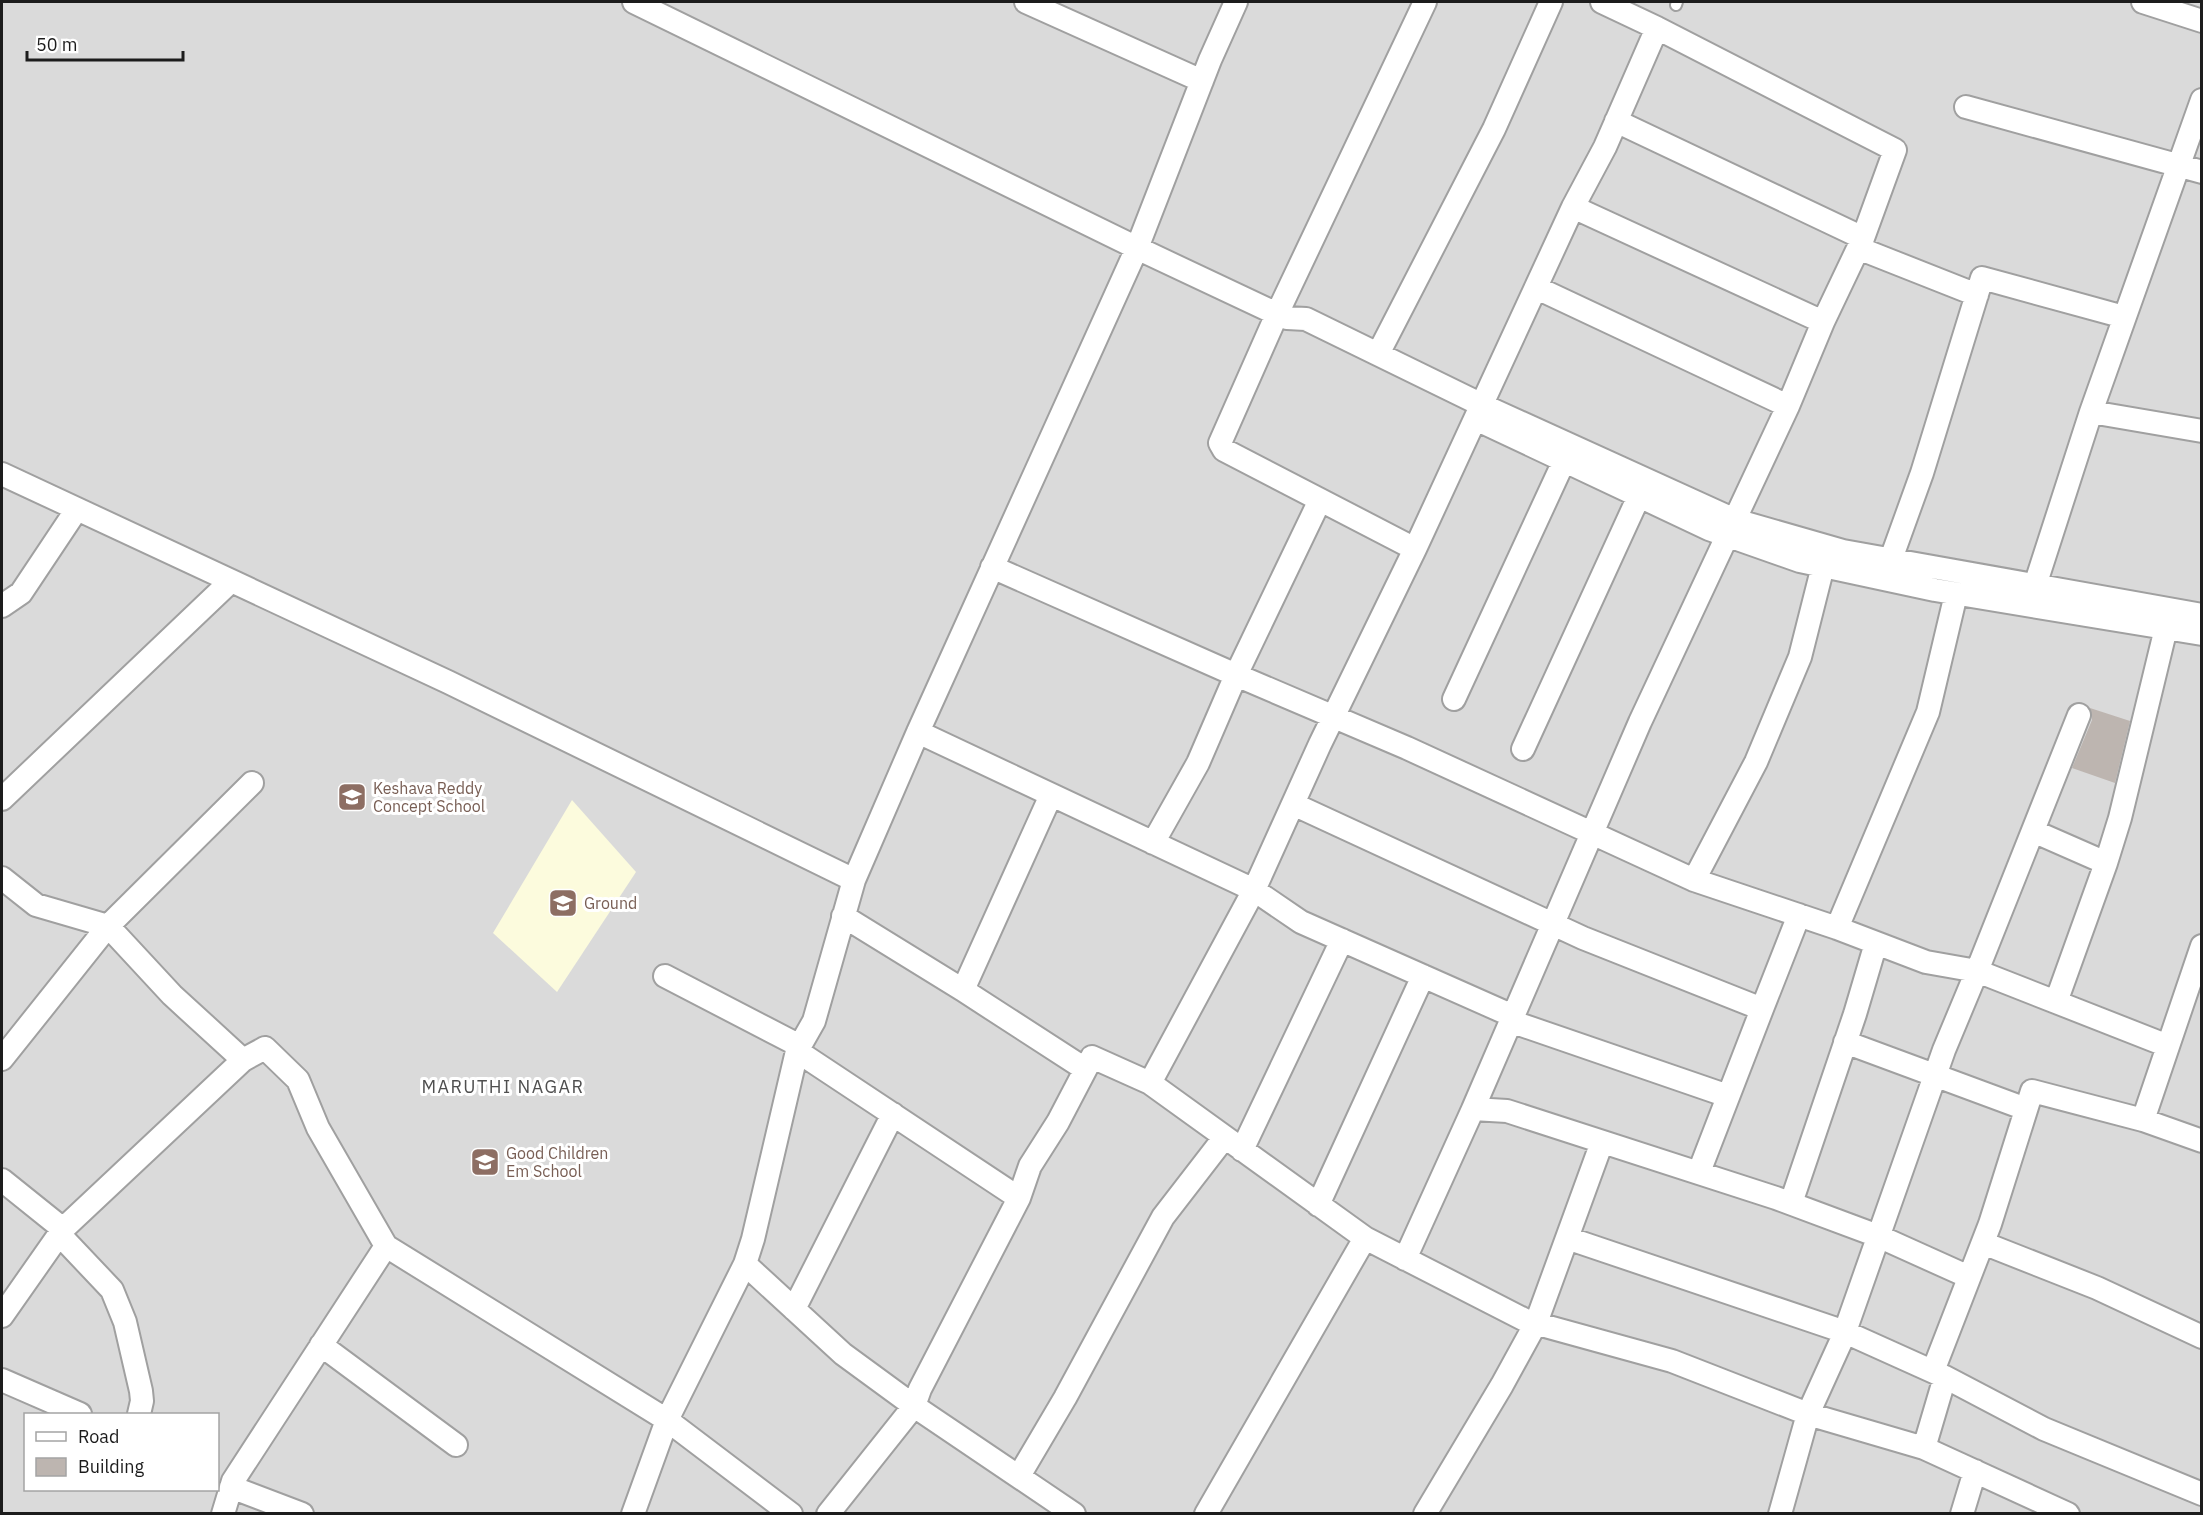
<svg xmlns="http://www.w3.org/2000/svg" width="2203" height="1515" font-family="'IBM Plex Sans',sans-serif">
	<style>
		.residential { fill: #dadada; fill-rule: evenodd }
		.education { fill: #fcfbdd }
		.building { fill: #bdb5b0 }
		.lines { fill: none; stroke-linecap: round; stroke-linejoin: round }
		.lane-casing { stroke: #a0a0a0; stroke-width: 14 }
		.street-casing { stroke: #a0a0a0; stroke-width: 26 }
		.lane { stroke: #fff; stroke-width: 10 }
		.street { stroke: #fff; stroke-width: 22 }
		.labels { text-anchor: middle; stroke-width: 6; stroke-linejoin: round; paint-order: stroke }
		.education-label { font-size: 16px; fill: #785e54; stroke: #fff; text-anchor: start }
		.neighbourhood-label { font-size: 18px; letter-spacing: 1.5px; fill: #4f4f4f; stroke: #fff }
	</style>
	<rect width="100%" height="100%" fill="#ede9e3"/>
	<!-- residential -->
	<path class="residential" d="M2 2H2201V1513L2 1514ZM26 1414H218V1490H26Z"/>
	<!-- education -->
	<path class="education" d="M572 800 636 872 557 992 493 933Z"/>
	<!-- building -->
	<path class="building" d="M2090 708 2130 721 2115 783 2072 768 2092 720Z"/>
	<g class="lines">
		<!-- lane casing -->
		<g class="lane-casing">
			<path id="lane" d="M1676 5 1677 2"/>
		</g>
		<!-- street casing -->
		<g class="street-casing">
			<path id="street" d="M634 2 1137 248 1277 314 1287 318 1306 319 1482 405 1735 520 1843 551 2202 615
				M1026 2 1202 81
				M2143 2 2202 21
				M1657 28 1895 150 1863 238 1823 322 1788 406 1640 722 1473 1109 1507 1111 1776 1198 1878 1236 1969 1277
				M1966 107 2202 172
				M1616 121 1863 238
				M1573 207 1823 322
				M1858 248 1977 295
				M1537 288 1788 406
				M1378 354 1494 129 1551 2
				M2091 412 2202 431
				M1480 421 1709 529 1800 561 1935 590 2202 634
				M2 474 448 682 854 880
				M1415 549 1224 450 1220 443 1277 314 1425 2
				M1891 559 1922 473 1982 278 2124 317
				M1823 566 1800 657 1756 762 1694 880 1837 928 1928 712 1956 594
				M992 567 1236 675 1320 500
				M2030 601 2091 412 2202 100
				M2 606 21 593 77 509
				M1454 699 1564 461
				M2079 715 1977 971 2168 1046
				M918 732 1254 890 1301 922 1513 1016
				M1523 749 1639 496
				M2 799 231 581
				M1293 804 1583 938 1762 1009 1799 915
				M2033 831 2106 863
				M1153 843 1198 763 1236 675 1407 748 1694 880
				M2 878 36 905 108 926 172 995 243 1060 265 1048 298 1080 318 1128 386 1246 667 1420 791 1514
				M843 916 963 990 1085 1069
				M665 976 800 1046
				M963 990 1051 795
				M2056 1002 2106 863 2120 818 2166 628
				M1510 1021 1728 1096
				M1845 1042 2026 1109
				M797 1051 1019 1198
				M2 1059 108 926 252 783
				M2143 1120 2202 1141
				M1242 1150 1342 940
				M1699 1172 1762 1009
				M2 1180 63 1229 2 1316
				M1791 1203 1855 1014 1876 943
				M1318 1205 1423 976
				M63 1229 243 1060
				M59 1234 112 1290 125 1322 141 1391 142 1401 139 1414
				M1365 1238 1527 1321 1672 1361 1808 1414 1924 1448 1945 1377 2044 1429 2202 1494
				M1567 1238 1845 1332 1945 1377
				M1983 1243 2097 1288 2202 1337
				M1405 1259 1473 1109
				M745 1264 843 1354 914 1406 1074 1514
				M794 1309 893 1114
				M321 1345 456 1445
				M1933 1371 1990 1224 2032 1091 2143 1120 2202 946
				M2 1380 80 1414
				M1924 1448 2068 1514
				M1019 1476 1065 1398 1163 1217 1224 1138
				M231 1487 302 1514
				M223 1514 233 1481 386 1246
				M633 1514 667 1420 745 1264 753 1239 797 1051 814 1021 854 880 918 732 1137 248 1210 60 1236 2
				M828 1514 914 1406 920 1389 1019 1198 1030 1166 1058 1122 1092 1057 1150 1083
				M1206 1514 1365 1238 1150 1083 1254 890 1320 744 1415 549 1573 207 1605 147 1657 28 1602 2
				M1425 1514 1502 1385 1536 1323 1602 1142
				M1780 1514 1808 1414 1843 1337 1944 1050 1977 971 1926 962 1837 928
				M1962 1514 1975 1471"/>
		</g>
		<!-- lane -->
		<use href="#lane" class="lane"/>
		<!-- street -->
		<use href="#street" class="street"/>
	</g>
	<!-- icons -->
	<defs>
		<g id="school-square" transform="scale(1.5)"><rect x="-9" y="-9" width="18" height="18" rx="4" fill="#8d6e63" stroke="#fff"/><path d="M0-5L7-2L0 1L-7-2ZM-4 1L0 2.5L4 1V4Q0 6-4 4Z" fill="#fff"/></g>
		<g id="university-square" transform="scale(1.5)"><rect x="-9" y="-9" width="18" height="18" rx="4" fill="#8d6e63" stroke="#fff"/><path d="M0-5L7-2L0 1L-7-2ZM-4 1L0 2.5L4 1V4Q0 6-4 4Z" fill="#fff"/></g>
	</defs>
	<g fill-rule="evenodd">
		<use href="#school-square" x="352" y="797"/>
		<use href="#university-square" x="563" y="903"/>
		<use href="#school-square" x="485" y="1162"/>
	</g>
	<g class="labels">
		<!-- education labels -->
		<g class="education-label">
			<text x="373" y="794">Keshava Reddy<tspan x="373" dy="18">Concept School</tspan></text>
			<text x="584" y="909">Ground</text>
			<text x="506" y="1159">Good Children<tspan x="506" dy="18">Em School</tspan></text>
		</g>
		<!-- neighbourhood labels -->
		<g class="neighbourhood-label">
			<text x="503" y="1093">MARUTHI NAGAR</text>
		</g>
	</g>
	<!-- border -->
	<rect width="2203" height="1515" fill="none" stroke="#1c1c1c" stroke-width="6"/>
	<!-- legend -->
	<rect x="24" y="1413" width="195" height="78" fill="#ffffff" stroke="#a4a4a4" stroke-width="1.5"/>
	<rect x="36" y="1432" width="30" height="9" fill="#ffffff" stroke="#a4a4a4" stroke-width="1.5"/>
	<text x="78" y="1443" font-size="18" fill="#1c1c1c">Road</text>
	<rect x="36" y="1458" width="30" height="18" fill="#bdb5b0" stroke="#a4a4a4" stroke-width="1.5"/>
	<text x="78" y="1473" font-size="18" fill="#1c1c1c">Building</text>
	<!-- scale -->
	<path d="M27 51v9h156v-9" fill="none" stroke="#1c1c1c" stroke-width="3"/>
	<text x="36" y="51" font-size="18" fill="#1c1c1c" stroke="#ffffff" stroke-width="4.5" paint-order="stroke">50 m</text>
</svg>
